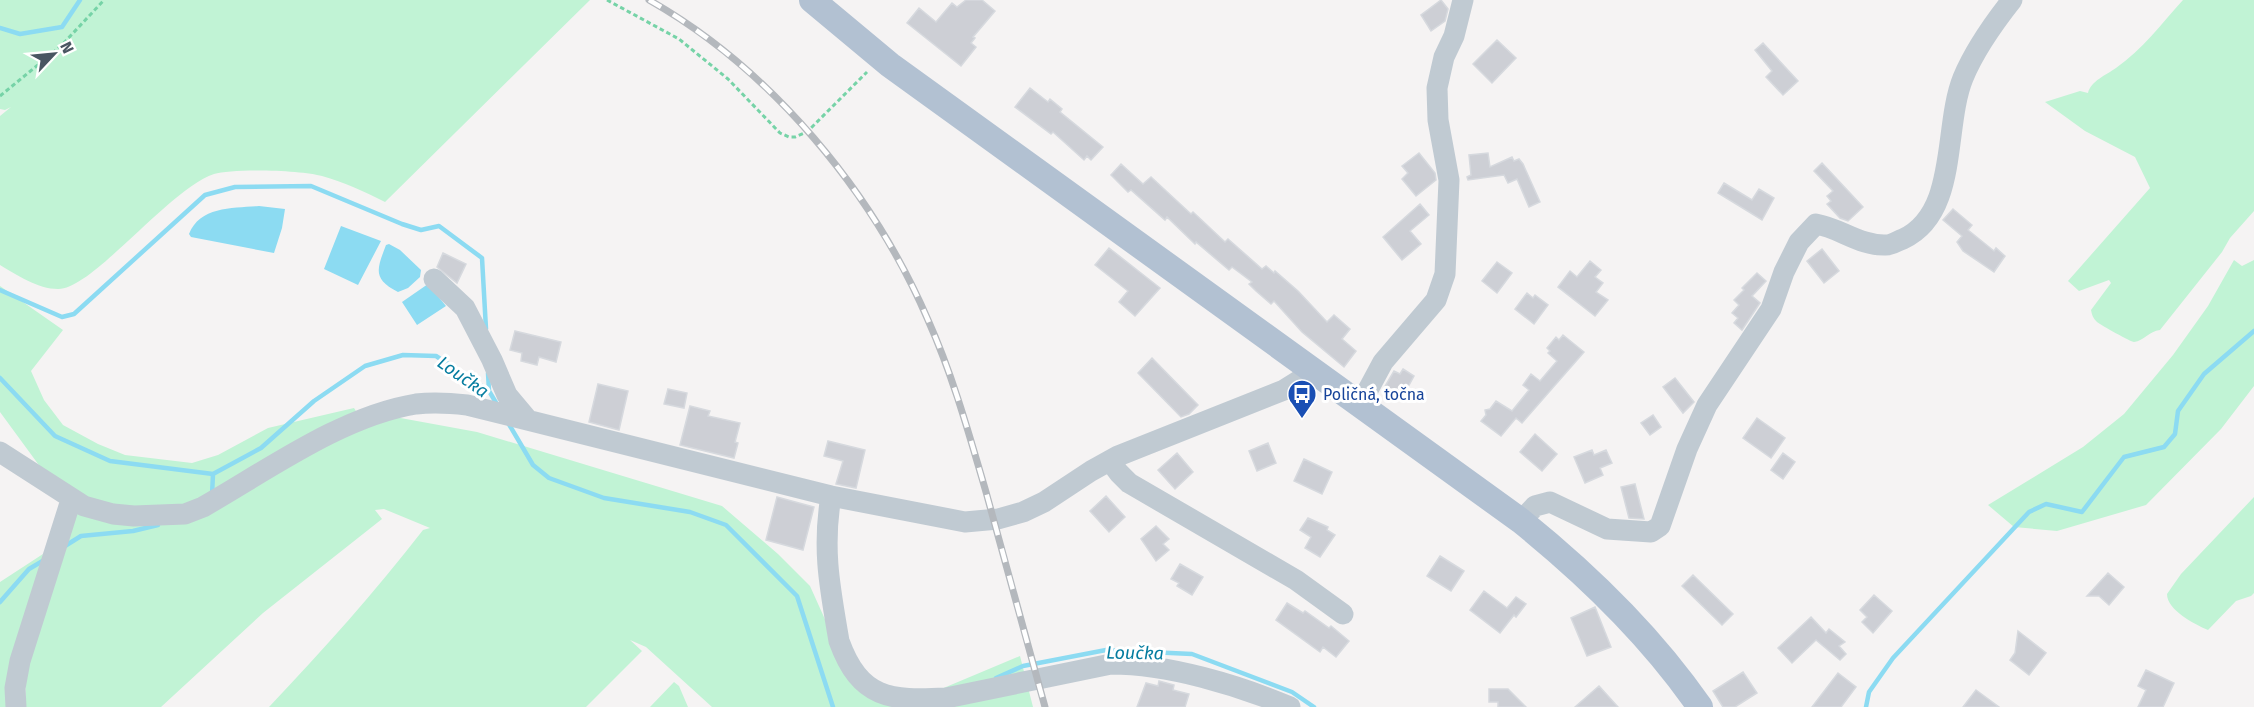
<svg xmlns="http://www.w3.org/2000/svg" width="2254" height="707" font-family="'Fira Sans',sans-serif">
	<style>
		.green { fill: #c1f3d5 }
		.water { fill: #8cdbf2 }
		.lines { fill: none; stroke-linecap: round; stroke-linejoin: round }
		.stream { stroke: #8cdbf2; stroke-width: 4.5 }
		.building { fill: #cdcfd5; stroke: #d6d9de; stroke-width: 1.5 }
		.path { stroke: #76d3a7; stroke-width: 3; stroke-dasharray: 4.5 3; stroke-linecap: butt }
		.minor { stroke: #c0cad2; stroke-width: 21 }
		.major { stroke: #b2c1d2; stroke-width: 26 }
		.rail-casing { stroke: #b4b8bd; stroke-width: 7 }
		.rail { stroke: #fff; stroke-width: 4.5; stroke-dasharray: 14; stroke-linecap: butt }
		.labels { text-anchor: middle; stroke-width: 6; stroke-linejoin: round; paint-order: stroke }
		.transit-label { font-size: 16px; fill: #164399; stroke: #fff; text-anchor: start }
		.water-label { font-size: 18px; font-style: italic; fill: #067da0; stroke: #fff }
	</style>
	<rect width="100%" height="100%" fill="#f5f3f3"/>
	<!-- green -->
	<path class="green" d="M0 0H590L385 202C365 192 344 182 322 176 303 170 232 168 214 174 170 188 92 290 58 289 38 289 17 275 0 265V116L11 107 5 110 0 109Z
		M2183 0H2254V211L2230 238 2222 252 2160 330C2149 331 2144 341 2134 342 2131 342 2101 325 2097 322 2093 318 2092 315 2091 310L2111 283 2109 280 2079 291 2068 281 2150 188 2135 157 2085 131 2045 102 2080 91 2088 93C2091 81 2106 75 2116 68 2142 50 2162 23 2183 0Z
		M2234 260 2242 266 2254 260V386L2221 429 2146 505 2057 531 2014 527 1988 505 2083 447 2124 414 2173 355 2208 306Z
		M0 286 63 330 31 371 44 400 63 425 98 444 125 455 192 463 218 455 268 428 354 408 365 425 395 417 477 432 722 506 778 554 810 586 850 675 915 700 1020 656 1033 707H712L646 647 630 640 642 651 586 707H269C323 650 375 592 423 530L430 528 384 509 375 510 382 519 263 613 161 707H26L25 677 66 492 41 468 0 412Z
		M2254 497V593L2251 596 2236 601 2208 630C2194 624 2167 610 2167 594L2181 574Z
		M43 554 9 707H0V582Z
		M674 682 679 686 688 707H650Z"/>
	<!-- water -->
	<path class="water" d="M259 206 285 209 282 228 274 253 191 237 189 234C200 206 234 208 259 206Z
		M341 226 381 241 358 285 324 269Z
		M389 244 400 250 421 270 420 277 408 288 398 292C372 279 377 269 386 245Z
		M428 284 446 306 417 325 402 302Z"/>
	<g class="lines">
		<!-- stream -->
		<path class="stream" d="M0 28 20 34 62 27 80 0
			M0 290 62 317 74 314 205 195 235 187 311 186 402 224 421 230 439 226 482 258 486 329
			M488 373 489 391
			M0 378 55 436 110 461 213 474 261 448 314 401 365 366 403 355 436 356 489 391 498 406
			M507 421 533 465 549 478 604 498 690 512 726 525 797 596 833 707
			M212 495 213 474
			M65 546 81 536 133 531 158 525
			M0 602 29 569 46 559
			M996 678 1023 666 1106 650 1192 654 1292 692 1314 707
			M1866 707 1869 692 1893 658 2029 512 2046 504 2082 512 2124 457 2164 447 2175 434 2178 411 2204 374 2254 331"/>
	</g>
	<!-- building -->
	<path class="building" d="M966 0H982L995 11 973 37 975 38 971 43 976 47 961 66 907 23 919 8 936 22 952 3 957 7Z
		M1441 0 1448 9 1445 21 1431 31 1421 15Z
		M1497 40 1516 58 1492 83 1473 64Z
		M1763 43 1798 81 1783 95 1766 77 1772 71 1755 50Z
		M1030 88 1048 102 1050 99 1062 109 1060 112 1103 147 1091 160 1087 156 1084 160 1053 132 1051 134 1015 107Z
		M1419 153 1435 173 1436 180 1416 196 1402 179 1408 173 1402 166Z
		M1488 153 1490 167 1512 157 1514 161 1519 159 1523 164 1540 202 1529 207 1517 179 1508 183 1504 175 1468 180 1467 177 1471 175 1469 155Z
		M1822 163 1863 207 1848 221 1840 218 1827 204 1831 201 1827 196 1833 191 1814 171Z
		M1121 164 1143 184 1151 177 1191 214 1193 212 1225 242 1228 239 1262 269 1266 266 1274 273 1275 271 1298 291 1327 322 1334 315 1350 329 1342 339 1356 351 1344 367 1302 332 1274 301 1271 304 1256 291 1249 284 1252 282 1232 267 1229 270 1196 242 1195 244 1167 217 1165 220 1131 190 1128 192 1111 175Z
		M1724 183 1752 200 1759 189 1774 198 1762 220 1718 193Z
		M1420 204 1429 215 1410 231 1421 244 1402 260 1383 237Z
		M1953 209 1972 225 1968 230 1994 251 1996 248 2005 256 1994 272 1963 251 1957 242 1962 236 1943 220Z
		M1109 248 1160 288 1135 316 1119 302 1128 291 1095 265Z
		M1822 249 1839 271 1824 283 1807 261Z
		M443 253 466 264 457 283 437 267Z
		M1590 261 1601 270 1595 277 1603 283 1596 292 1608 300 1595 316 1558 287 1570 271 1577 277Z
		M1497 262 1512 273 1497 293 1482 281Z
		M1757 273 1766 281 1752 296 1760 303 1742 330 1734 323 1738 318 1732 313 1739 305 1734 300 1744 290 1742 288Z
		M1527 293 1533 298 1535 295 1548 305 1534 324 1515 309Z
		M515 331 561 342 556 362 539 357 537 365 521 361 522 353 510 350Z
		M1563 335 1584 352 1522 423 1516 418 1501 436 1481 421 1486 415 1485 410 1490 409 1496 401 1512 411 1529 390 1523 385 1531 374 1540 381 1557 361 1548 353 1550 351 1547 348 1556 337 1559 340Z
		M1152 358 1198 405 1189 414 1181 417 1138 373Z
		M1403 369 1414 376 1402 398 1384 388 1394 371 1400 374Z
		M1675 378 1694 402 1683 413 1663 387Z
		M598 384 628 391 619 430 589 422Z
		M668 389 687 393 684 408 664 404Z
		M690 406 710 411 708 416 740 423 735 442 738 443 734 458 680 445Z
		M1653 415 1661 427 1650 435 1641 423Z
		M1757 418 1785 438 1771 458 1743 438Z
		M1535 434 1557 454 1542 471 1520 452Z
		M828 441 865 450 856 488 836 484 843 461 824 456Z
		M1268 443 1276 463 1257 471 1249 451Z
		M1592 450 1594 455 1606 450 1612 463 1600 468 1603 475 1585 483 1574 457Z
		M1177 453 1193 472 1175 489 1158 470Z
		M1783 453 1795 462 1783 479 1771 470Z
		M1304 459 1332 472 1322 494 1294 481Z
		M1635 484 1644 519 1629 518 1621 487Z
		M1106 496 1125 517 1109 532 1090 511Z
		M777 497 814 507 803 550 766 540Z
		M1308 518 1328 527 1327 530 1335 535 1320 557 1305 548 1311 537 1300 530Z
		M1156 526 1169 539 1163 544 1169 550 1156 561 1141 539Z
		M1440 556 1464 571 1451 591 1427 576Z
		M1180 564 1203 577 1192 595 1177 586 1179 583 1171 579Z
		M2108 573 2124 587 2109 605 2099 596H2087Z
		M1693 575 1733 614 1722 625 1682 586Z
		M1484 591 1507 608 1516 597 1526 604 1516 617 1514 615 1500 633 1470 610Z
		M1874 595 1892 611 1873 633 1862 622 1867 617 1860 610Z
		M1287 603 1303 613 1305 611 1329 628 1331 626 1349 641 1336 657 1323 647 1320 652 1276 620Z
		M1595 607 1611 647 1587 656 1571 618Z
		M1811 617 1826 633 1829 629 1845 642 1839 646 1846 654 1840 660 1816 640 1792 663 1778 648Z
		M2018 631 2046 653 2029 675 2010 660 2015 653Z
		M2146 670 2174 683 2163 707H2138L2146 690 2138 686Z
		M1743 672 1757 693 1735 707H1723L1713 691Z
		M1838 673 1856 687 1841 707H1812Z
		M1159 681 1174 685 1173 690 1189 694 1185 707H1137L1146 683 1158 686Z
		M1599 686 1618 707H1575Z
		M1489 689H1508L1526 707H1498V702H1489Z
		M1976 690 1999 707H1963Z"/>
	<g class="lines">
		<!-- path -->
		<path class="path" d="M607 0 679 39 728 79 780 133 789 137H795L807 132 867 72
			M0 96 61 46 104 0"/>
		<!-- minor -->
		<path class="minor" d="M434 279 465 308 492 360 507 395 528 420
			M1361 403 1383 362 1436 300 1445 274 1449 180 1438 120 1437 88 1444 57 1454 36 1463 0
			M0 452 84 506 113 514 134 516 185 514 203 507C268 470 342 416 416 404 433 402 450 403 467 405L831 496 965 522 998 519 1023 512 1044 502 1091 471 1118 456 1284 390 1300 380 1311 368
			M1110 461 1119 473 1129 483 1296 580 1343 614
			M831 496C822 550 830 588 839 641 860 699 890 701 946 698L1111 664C1168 664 1238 685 1290 707
			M1521 521 1535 506 1550 502 1607 529 1651 532 1660 526 1687 449 1707 405 1771 309 1784 272 1799 242 1816 224C1840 228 1860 246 1886 245 1892 245 1897 241 1903 239 1959 213 1943 127 1963 78 1975 49 1993 24 2012 0
			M16 707 15 688 20 661 71 500"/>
		<!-- major -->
		<path class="major" d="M812 0 890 65 1521 521C1588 575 1651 636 1700 707"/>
		<!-- rail casing -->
		<g class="rail-casing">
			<path id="rail" d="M649 0C771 69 873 192 928 320 953 376 969 434 986 492 1006 564 1025 635 1045 707"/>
		</g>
		<!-- rail -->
		<use href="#rail" class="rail"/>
	</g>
	<!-- icons -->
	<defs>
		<g id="bus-pin" transform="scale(1.5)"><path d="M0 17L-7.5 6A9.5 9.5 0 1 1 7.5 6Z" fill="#1a4fb4" stroke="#fff"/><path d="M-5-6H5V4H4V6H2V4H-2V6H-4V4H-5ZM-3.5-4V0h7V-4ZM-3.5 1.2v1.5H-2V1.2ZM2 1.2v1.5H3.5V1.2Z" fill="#fff"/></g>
	</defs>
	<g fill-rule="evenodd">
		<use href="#bus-pin" x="1302" y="394"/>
	</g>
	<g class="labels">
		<!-- transit labels -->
		<g class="transit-label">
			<text x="1323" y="400">Poličná, točna</text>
		</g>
		<!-- water labels -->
		<g class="water-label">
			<text transform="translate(463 377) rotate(35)" y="6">Loučka</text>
			<text transform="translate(1135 653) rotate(1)" y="6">Loučka</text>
		</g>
	</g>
	<!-- north arrow -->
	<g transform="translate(54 54) rotate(64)" stroke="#ffffff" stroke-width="4.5" paint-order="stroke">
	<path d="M0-4.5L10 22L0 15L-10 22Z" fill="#495662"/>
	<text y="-9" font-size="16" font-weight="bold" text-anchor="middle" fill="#495662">N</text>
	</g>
</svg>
